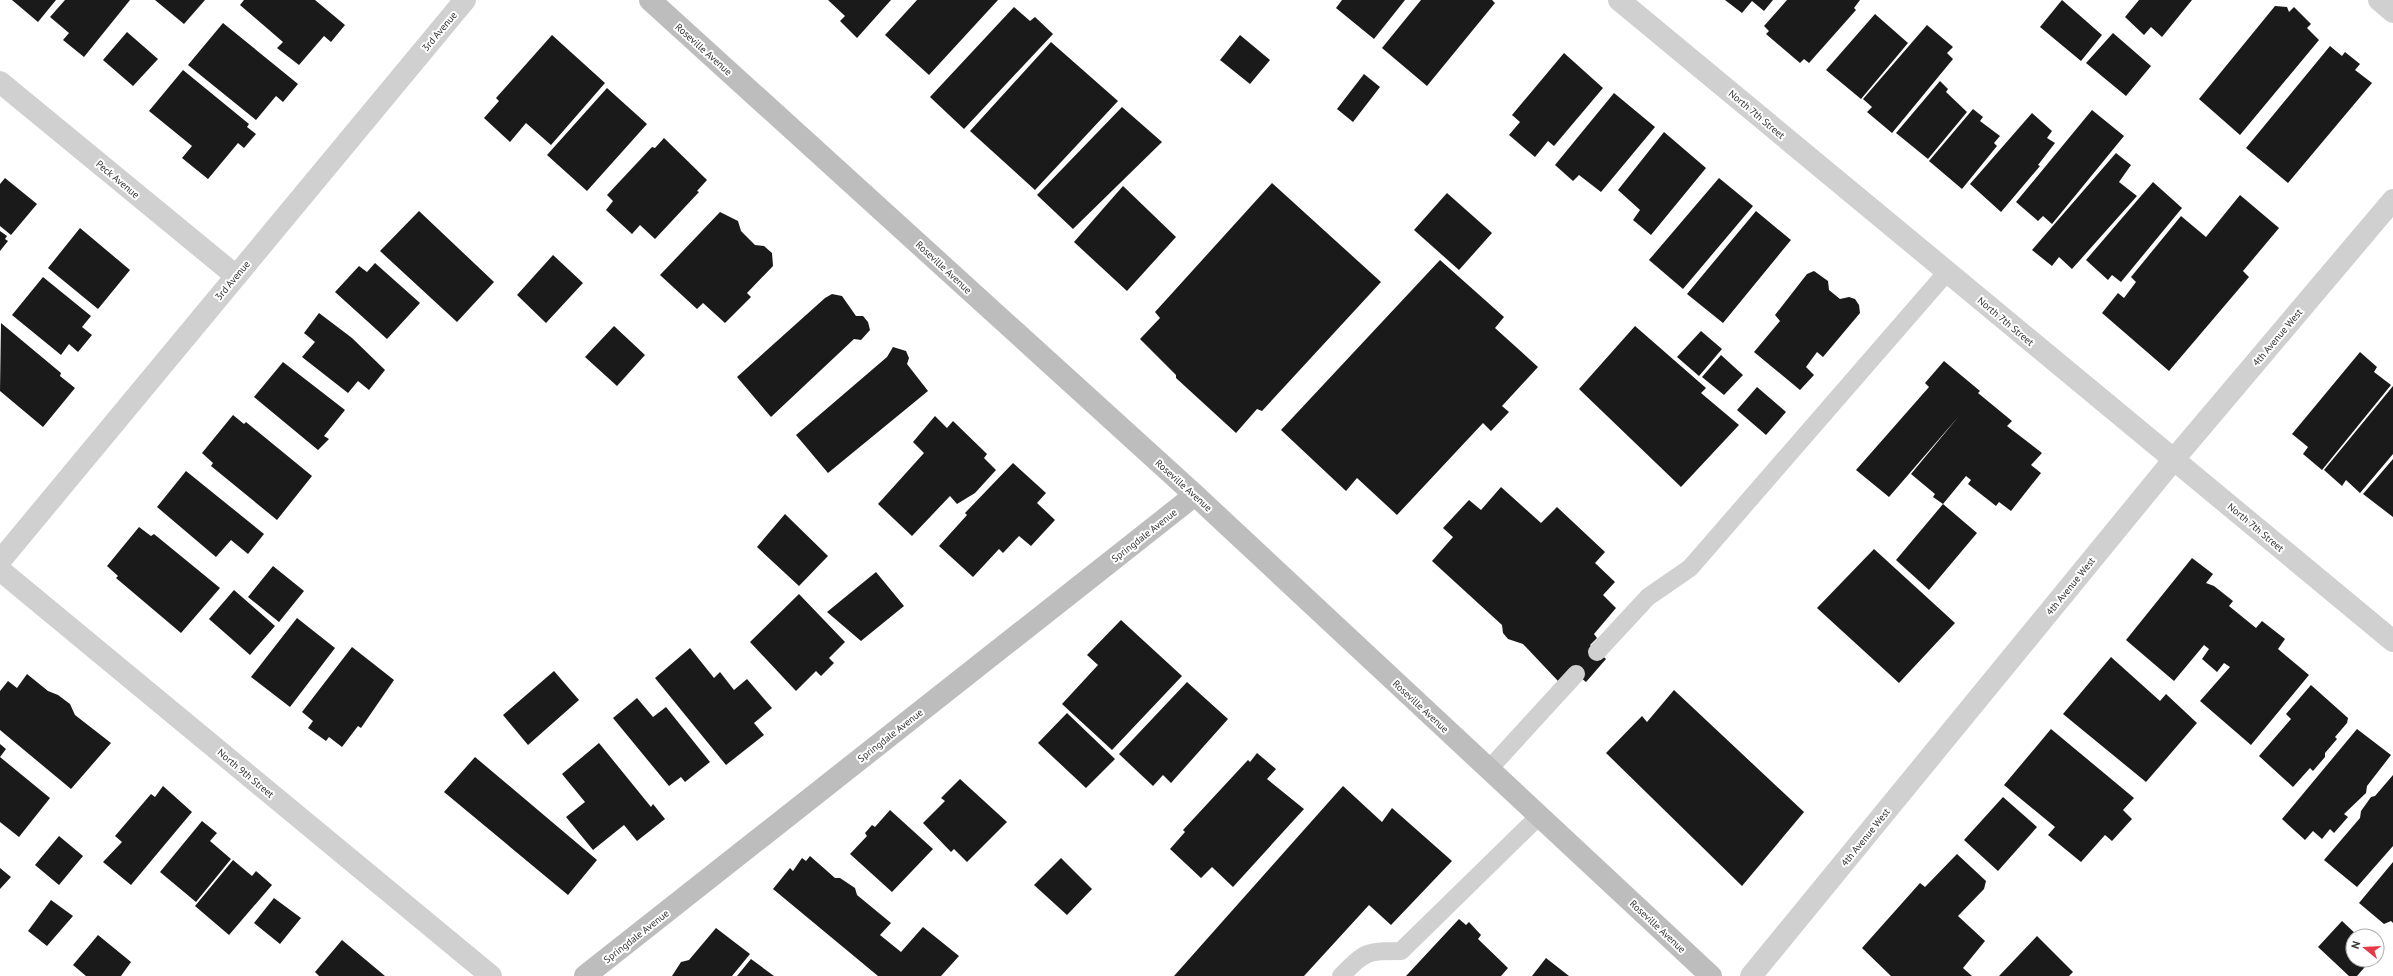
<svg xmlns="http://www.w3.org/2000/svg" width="2393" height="976" font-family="'PT Sans',sans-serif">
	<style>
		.building { fill: #1a1a1a }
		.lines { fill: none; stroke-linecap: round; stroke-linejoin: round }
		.lane { stroke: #d0d0d0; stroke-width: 18 }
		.street { stroke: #d0d0d0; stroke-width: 22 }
		.secondary { stroke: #bdbdbd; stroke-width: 22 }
		.labels { text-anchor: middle; stroke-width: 4; stroke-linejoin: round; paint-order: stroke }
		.street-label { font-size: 10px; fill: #333; stroke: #fff }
	</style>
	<rect width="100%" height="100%" fill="#fff"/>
	<!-- building -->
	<path class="building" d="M12 0H56L38 22Z
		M65 0H130L84 57 63 40 69 33 50 17Z
		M155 0H205L184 24Z
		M244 0H315L345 25 331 42 324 36 299 65 277 48 283 42 240 5Z
		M828 0H891L857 38 840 21 845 16Z
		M917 0H998L929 75 885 35Z
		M1342 0H1405L1374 39 1336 8Z
		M1421 0H1492L1495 3 1427 86 1382 48Z
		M1725 0H1773L1764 11 1752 1 1742 13Z
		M1787 0H1860L1854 8 1856 10 1809 63 1804 59 1800 63 1766 34 1769 31 1764 26Z
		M2062 0 2102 35 2081 61 2040 27Z
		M2139 0H2192L2162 37 2151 27 2144 35 2125 17Z
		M2275 6 2287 7 2289 12 2294 7 2311 24 2307 28 2319 40 2240 135 2199 99Z
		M1014 7 1030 21 1035 17 1053 34 964 129 930 97Z
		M1875 14 1908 43 1861 99 1826 70Z
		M223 23 298 84 283 102 276 96 256 120 188 65Z
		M1927 25 1953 47 1947 53 1953 59 1892 133 1867 112 1872 107 1863 99Z
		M127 32 158 59 133 86 103 60Z
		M2113 33 2151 66 2126 96 2086 63Z
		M552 35 605 83 551 145 526 123 510 142 484 118 499 101 496 98Z
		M1240 35 1270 60 1250 84 1220 60Z
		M1051 42 1118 101 1035 190 970 131Z
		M2330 46 2342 56 2345 52 2360 64 2355 70 2372 83 2288 183 2246 148Z
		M1564 53 1603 88 1554 146 1548 141 1535 157 1509 135 1520 122 1512 115Z
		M183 70 249 124 247 127 256 134 244 148 238 143 208 179 182 158 192 146 149 111Z
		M1364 74 1380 87 1353 122 1337 109Z
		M1940 81 1948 89 1946 92 1967 112 1928 159 1896 133Z
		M607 88 647 124 587 191 547 155Z
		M1614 93 1655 127 1601 192 1579 175 1573 181 1555 165Z
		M1122 107 1162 142 1073 229 1037 195Z
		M1973 109 1983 117 1980 121 2000 136 1994 143 1997 146 1962 189 1929 161Z
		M2092 110 2124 136 2052 224 2043 216 2038 221 2016 202Z
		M2032 113 2052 131 2047 138 2055 143 2038 165 2040 166 2001 212 1970 184Z
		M1664 132 1706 168 1651 235 1633 220 1640 210 1618 190Z
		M664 138 707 180 697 191 699 192 655 239 640 225 632 234 606 210 613 201 607 195 652 147 655 148Z
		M2116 153 2131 165 2119 182 2137 196 2072 269 2059 257 2052 266 2032 250Z
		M5 178 37 204 11 235 0 226V184Z
		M1719 178 1753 206 1683 289 1649 260Z
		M2153 182 2182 208 2121 282 2112 275 2108 280 2086 260Z
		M1272 183 1381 282 1262 411 1257 409 1236 433 1176 378V375L1140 339 1160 318 1155 312Z
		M1123 186 1176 237 1127 291 1074 242Z
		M1447 193 1492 233 1459 270 1414 230Z
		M2240 195 2279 228 2243 271 2249 277 2169 371 2102 313 2118 293 2124 298 2136 282 2131 277 2181 216 2206 237Z
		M419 211 494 282 457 322 380 251Z
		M1756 211 1791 240 1723 323 1687 294Z
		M720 212 738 221 741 231 755 245 764 246 772 253 773 266 747 293 751 297 725 323 703 303 697 309 660 275Z
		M80 228 130 270 98 309 48 268Z
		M0 231 7 236 5 239 8 241 0 251Z
		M553 255 583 283 546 323 517 295Z
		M1440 260 1504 317 1495 328 1538 367 1502 406 1509 412 1491 431 1483 423 1397 515 1357 478 1346 491 1281 430Z
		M375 263 420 303 387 339 335 292 359 266 367 272Z
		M1814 271 1828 281 1829 290 1840 299 1849 297 1855 299 1859 305 1860 313 1823 357 1817 352 1806 367 1814 375 1800 390 1754 352 1780 321 1775 315 1807 274Z
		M43 277 91 316 82 327 92 335 78 352 69 344 61 355 12 315Z
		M832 294 842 296 856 316H863L868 322 870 330 861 340 854 339 771 417 737 377 825 298Z
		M319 313 352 338 385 370 369 390 358 381 348 393 302 357 315 342 304 333Z
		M1 323 61 373 60 376 75 388 43 427 0 391Z
		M614 326 645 355 617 386 585 357Z
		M1635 326 1706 388 1701 393 1739 425 1681 487 1579 389Z
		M1701 331 1722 349 1699 376 1677 357Z
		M893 347 906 351 909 358 907 364 928 391 828 473 796 435 887 357Z
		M2360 352 2377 367 2374 372 2391 385 2322 470 2303 454 2308 447 2292 434Z
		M1721 355 1743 375 1724 395 1702 377Z
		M1944 361 1980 391 1978 393 2012 421 2007 426 2042 453 2031 465 2041 473 2011 511 1999 502 1996 506 1968 484 1971 480 1966 476 1943 504 1933 497 1935 494 1911 474 1959 416 1889 497 1856 470 1929 387 1925 383Z
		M283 362 345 410 324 436 329 439 318 450 254 397Z
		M2393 386V454L2360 493 2346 480 2342 486 2324 470Z
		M1757 387 1786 412 1766 435 1737 410Z
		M233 415 244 424 246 422 312 476 277 520 211 466 213 463 202 453Z
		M935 416 947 428 953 421 987 454 984 458 996 470 975 493 957 504 950 496 912 536 878 504 924 453 913 442Z
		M2393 459V517L2363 494Z
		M1013 463 1046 493 1037 503 1055 520 1031 546 1019 536 1003 553 999 549 973 577 939 546 967 515 965 513Z
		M186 471 264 534 248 554 231 540 216 557 157 507Z
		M1501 487 1541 523 1557 507 1605 552 1595 563 1615 582 1603 595 1616 608 1594 634 1597 638 1590 645 1606 659 1586 682 1570 669 1558 681 1523 644 1508 639 1503 633 1502 625 1432 561 1453 537 1443 528 1469 500 1481 510Z
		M1943 504 1977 533 1929 590 1896 560Z
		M785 514 828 556 799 586 757 547Z
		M139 527 151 536 154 534 220 588 181 633 116 578 118 576 107 566Z
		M1874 549 1955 623 1899 683 1817 608Z
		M2192 558 2213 574 2206 583 2214 586 2233 601 2229 606 2256 628 2262 621 2285 639 2278 649 2309 675 2251 745 2200 701 2230 667 2224 663 2217 672 2202 659 2209 649 2204 645 2174 681 2126 640Z
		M273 566 304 591 279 622 248 597Z
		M876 572 904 606 861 641 827 612Z
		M234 590 275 626 250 655 209 619Z
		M799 594 845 642 829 658 834 663 821 676 816 671 796 691 750 642Z
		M297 618 335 648 290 707 251 677Z
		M1121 620 1182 676 1112 750 1062 704 1098 665 1087 655Z
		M352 647 394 680 361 728 358 726 342 747 329 737 326 741 308 728 313 721 302 712Z
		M690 648 714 678 720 672 734 690 747 679 772 708 754 723 764 735 726 765 655 678Z
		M2111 657 2160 701 2166 694 2197 723 2146 782 2063 714Z
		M554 671 579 700 528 745 503 715Z
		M27 674 48 691 58 695 70 704 75 715 111 743 71 789 0 730V691L8 681 17 688Z
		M1187 682 1228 719 1171 783 1163 775 1153 786 1119 754Z
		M2311 685 2348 718 2347 723 2335 737 2337 739 2325 753V757L2313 771 2310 768 2293 787 2259 756 2291 719 2286 714Z
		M1674 690 1804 812 1742 886 1606 753 1642 716 1647 722Z
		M637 698 653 717 666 707 710 762 685 782 681 777 669 786 613 718Z
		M1067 713 1115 759 1086 788 1038 743Z
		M2051 729 2134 798 2123 810 2132 819 2112 841 2105 835 2081 862 2048 835 2055 827 2004 785Z
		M2357 729 2391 755 2367 786 2366 793 2344 814 2348 817 2334 833 2330 829 2322 839 2313 831 2305 840 2282 819Z
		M599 743 651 807 653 804 665 819 637 841 624 825 593 850 566 817 585 802 562 774Z
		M0 744 6 749 0 757 50 798 19 837 0 822Z
		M1257 753 1276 769 1267 779 1304 809 1233 887 1212 867 1201 878 1170 849 1185 832 1183 830 1248 760 1250 762Z
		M475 757 597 860 568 895 444 792Z
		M2393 775V846L2357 887 2324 860 2360 818 2361 811 2371 797 2375 796Z
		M960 779 1007 822 967 862 954 849 951 852 923 823 945 801 941 798Z
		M163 786 192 812 131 885 103 862 122 842 115 836 151 794 155 797Z
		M1343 786 1382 822 1392 808 1452 861 1391 925 1369 905 1304 976H1174Z
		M2003 797 2037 827 1998 871 1964 840Z
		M890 810 933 849 892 892 850 854 867 836 865 833 872 825 875 827Z
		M202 821 217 833 210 841 231 859 196 902 160 872Z
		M59 836 83 856 59 885 35 865Z
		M1957 854 1986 881 1984 889 1958 916 1985 941 1963 968 1972 976H1891L1862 948 1920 883 1925 887Z
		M810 856 835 878H840L855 888 857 895 891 923 880 935 901 952 923 927 959 956 941 976H878L773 889 790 868 793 871 802 858 806 861Z
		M1061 858 1092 889 1067 915 1034 885Z
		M233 860 252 876 256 871 272 885 229 935 195 906Z
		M2393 862V923L2391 921 2384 924 2359 903Z
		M0 868 11 877 0 889Z
		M274 898 301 918 280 944 254 923Z
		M51 900 73 916 47 946 28 931Z
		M1459 919 1466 925 1469 922 1481 935 1478 939 1508 968 1501 976H1406Z
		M2342 921 2358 936H2353V960H2371L2357 976H2349L2318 947Z
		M716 928 750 954 732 976H672L681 962 689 960Z
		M98 935 131 962 121 976H86L73 965Z
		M2037 936 2073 972 2069 976H1999Z
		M342 940 385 976H319L315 972Z
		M1546 958 1569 976H1532Z
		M751 959 774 976H737Z"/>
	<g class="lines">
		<!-- lane -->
		<path class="lane" d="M1597 652 1648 597 1690 568 1947 272
			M1489 769 1576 674
			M1341 976C1366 951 1366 951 1401 951L1539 816"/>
		<!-- street -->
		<path class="street" d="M1619 0 2393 641
			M2379 0 2393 12
			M0 82 236 276
			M0 561 465 0
			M0 570 491 976
			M1751 976 2180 452 2393 200"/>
		<!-- secondary -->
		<path class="secondary" d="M650 0 1195 495 1711 976
			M585 976 1195 495"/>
	</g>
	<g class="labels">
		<!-- street labels -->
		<g class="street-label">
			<text transform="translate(439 31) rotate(-50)" y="4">3rd Avenue</text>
			<text transform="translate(704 49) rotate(42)" y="4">Roseville Avenue</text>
			<text transform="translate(1757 114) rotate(40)" y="4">North 7th Street</text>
			<text transform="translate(118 179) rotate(40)" y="4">Peck Avenue</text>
			<text transform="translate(944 267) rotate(43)" y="4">Roseville Avenue</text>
			<text transform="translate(232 280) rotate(-50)" y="4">3rd Avenue</text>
			<text transform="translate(2006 321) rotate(40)" y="4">North 7th Street</text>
			<text transform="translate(2277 337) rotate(-50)" y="4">4th Avenue West</text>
			<text transform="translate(1184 485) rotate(42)" y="4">Roseville Avenue</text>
			<text transform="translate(2256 527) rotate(40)" y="4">North 7th Street</text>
			<text transform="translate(1144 535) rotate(-38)" y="4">Springdale Avenue</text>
			<text transform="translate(2070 586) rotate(-51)" y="4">4th Avenue West</text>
			<text transform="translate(1421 706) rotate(43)" y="4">Roseville Avenue</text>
			<text transform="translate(890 735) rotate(-38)" y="4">Springdale Avenue</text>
			<text transform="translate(246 773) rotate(40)" y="4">North 9th Street</text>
			<text transform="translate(1865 837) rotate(-51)" y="4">4th Avenue West</text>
			<text transform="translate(1658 926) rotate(43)" y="4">Roseville Avenue</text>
			<text transform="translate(636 936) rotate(-38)" y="4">Springdale Avenue</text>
		</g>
	</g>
	<!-- north arrow -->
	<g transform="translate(2365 948) rotate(288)"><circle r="19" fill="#ffffff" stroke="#adadad"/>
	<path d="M0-3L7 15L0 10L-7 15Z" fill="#e63946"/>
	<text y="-6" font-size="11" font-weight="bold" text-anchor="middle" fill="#333333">N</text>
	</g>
</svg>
